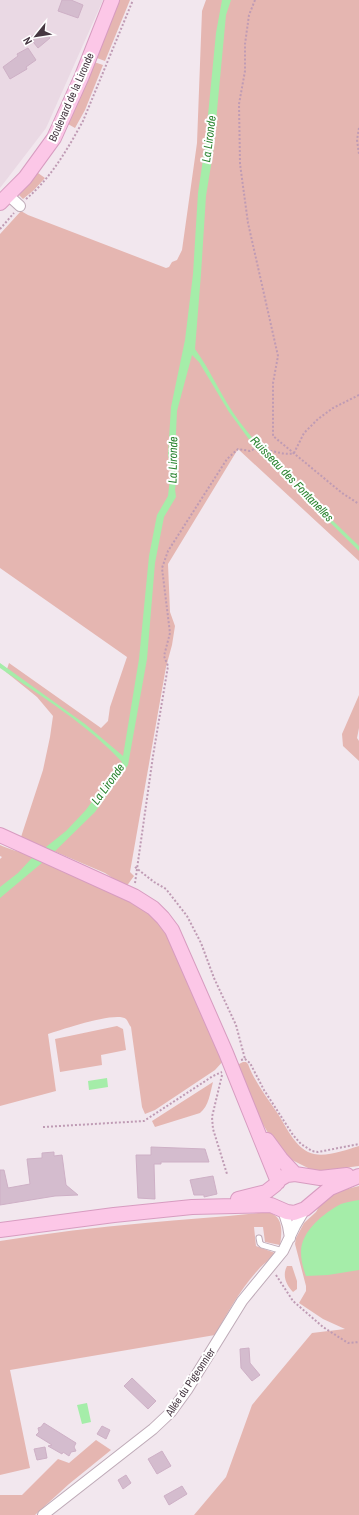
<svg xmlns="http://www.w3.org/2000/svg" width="359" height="1515" font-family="'Archivo Narrow',sans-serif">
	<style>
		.residential { fill: #ead9e4 }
		.green { fill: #e5b6b1 }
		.water { fill: #a5eda9 }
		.building { fill: #d4bcce; stroke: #ceb0c6 }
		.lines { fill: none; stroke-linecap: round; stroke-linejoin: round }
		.lane-casing { stroke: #beaab7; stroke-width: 7 }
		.street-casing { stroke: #beaab7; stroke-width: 12 }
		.secondary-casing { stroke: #d79cc0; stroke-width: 16 }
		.path { stroke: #bf9bb4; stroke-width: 2; stroke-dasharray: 2 2; stroke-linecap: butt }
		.lane { stroke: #fff; stroke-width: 5 }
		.street { stroke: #fff; stroke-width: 10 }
		.secondary { stroke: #fcc7e7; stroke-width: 14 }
		.labels { text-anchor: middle; stroke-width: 4; stroke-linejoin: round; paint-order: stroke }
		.street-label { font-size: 11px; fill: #453641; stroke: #fff }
		.water-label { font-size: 12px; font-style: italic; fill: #2b8531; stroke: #fff }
	</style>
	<rect width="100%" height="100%" fill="#f2e7ee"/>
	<!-- residential -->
	<path class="residential" d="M0 0H103L46 128 0 188Z"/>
	<!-- green -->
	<path class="green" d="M119 0H130L105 61 97 58V53Z
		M206 0H359V561L238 449 168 564 170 612 175 626 172 645 166 667 130 872 134 876 126 887 105 873 21 837 43 770 50 737 53 716 37 697 6 672 9 663 101 728 108 721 110 707 127 657 0 568V234L21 211 28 215 166 268 169 267 172 262 177 260 182 250 197 143 202 11Z
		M94 62 103 65 85 110 75 128 68 124Z
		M38 173 45 178 34 190 23 199 19 195Z
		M359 695V728L357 738 359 741V761L343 746 342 734Z
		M0 845C17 853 40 855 55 868L125 899 159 917 225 1059 215 1070 155 1110 145 1114 142 1107 131 1027C129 1025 128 1021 126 1019 116 1011 61 1030 48 1034L56 1091 0 1106V859L2 857 0 856Z
		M117 1026 123 1029 126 1050 101 1055 102 1065 60 1072 55 1039Z
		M243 1062H246L248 1064C255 1083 267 1097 278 1114 287 1128 296 1150 314 1154 327 1157 346 1150 359 1146V1166L320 1171H314L288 1158 275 1145 257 1114 237 1065Z
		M213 1082C210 1093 209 1106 200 1113L155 1127 152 1121Z
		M359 1186V1515H194L226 1477 252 1405 312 1333 345 1329 323 1319 299 1303 306 1291V1286L295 1244 296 1238 304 1223 316 1212 320 1205 335 1192Z
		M267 1212C284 1215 282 1232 280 1245L265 1242 263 1227H254L256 1246 275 1253C270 1260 263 1264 258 1270 240 1290 228 1312 215 1335L10 1370 30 1468 0 1475V1241C48 1233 97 1227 145 1223 186 1219 226 1217 267 1212Z
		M287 1266H292L297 1281V1289L293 1292C286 1285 282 1275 287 1266Z
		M96 1440 111 1450 69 1484 35 1515H0V1495H22L58 1459 69 1463Z"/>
	<!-- water -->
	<path class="water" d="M222 0H231L226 15 213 153 206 196 201 274 195 349C211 371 222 398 239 421 274 467 318 506 359 546V551L295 488 248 438 229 412 199 362 192 355 177 411 175 454 178 472 175 489 176 497 164 517 155 563 147 659 128 765 95 812 49 857 0 898V887L18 873 31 859 66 831 85 811 122 762C87 724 42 697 0 668V663L85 724 123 756 139 659 149 556 157 515 168 496 171 469 168 455 171 407 185 340 193 274 198 193 205 146 216 33Z
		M107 1078 108 1087 89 1090 88 1081Z
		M359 1200V1270L328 1275 306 1276C303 1268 301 1260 301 1252 301 1231 324 1213 341 1204 346 1202 353 1201 359 1200Z
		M87 1403 91 1422 82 1424 77 1405Z"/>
	<!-- building -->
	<path class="building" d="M62 0H71L83 5 78 18 58 11Z
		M41 29 42 32 44 31 50 38 38 48 30 38Z
		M28 48 36 60 26 67 27 69 10 79 3 67 18 56 17 54Z
		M151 1147 205 1149 209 1162H161V1164H154L155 1199 138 1198 136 1155H151Z
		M54 1152V1156L62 1155 66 1185 78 1195 55 1196 0 1205V1170H4L8 1188 30 1184 27 1159 42 1158V1153Z
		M213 1176 217 1194 204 1197V1195H194L190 1180Z
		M249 1348 250 1363 260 1375 252 1381 241 1368 240 1349Z
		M132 1378 156 1401 148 1409 124 1386Z
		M44 1423 76 1443 74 1447 76 1451 71 1452 69 1456 63 1452 62 1454 48 1446 52 1445 36 1435 39 1432 38 1428 41 1427Z
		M102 1426 110 1430 106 1439 97 1434Z
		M45 1447 47 1458 37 1460 34 1449Z
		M162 1451 171 1466 157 1474 148 1459Z
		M126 1475 131 1483 123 1489 118 1480Z
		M182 1486 187 1494 169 1505 164 1496Z"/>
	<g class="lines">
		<!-- lane casing -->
		<g class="lane-casing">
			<path id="lane" d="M259 1238 260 1243 262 1245 283 1251"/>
		</g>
		<!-- street casing -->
		<g class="street-casing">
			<path id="street" d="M8 195 20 206
				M283 1210 288 1226 290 1238
				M43 1515 153 1429 171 1412 187 1390 242 1301 283 1251 295 1226 305 1209"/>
		</g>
		<!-- secondary casing -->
		<g class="secondary-casing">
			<path id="secondary" d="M0 203 25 178 54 138 82 76 112 0
				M0 835 134 896 153 908 163 918 172 930 226 1053 278 1182
				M267 1140 281 1159 295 1174
				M238 1199 266 1192 275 1185 280 1179 287 1175 295 1174 320 1178 347 1175
				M0 1230 114 1215 192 1207 271 1205 287 1212 294 1213 305 1209 330 1188 359 1176"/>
		</g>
		<!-- path -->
		<path class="path" d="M255 0 249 15 245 44V71L239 104 240 164 248 223 278 356 273 383V436L342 493 359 504
			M359 128 357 140 359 154
			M26 199C51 178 67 150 83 121L133 0
			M0 229 14 213
			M135 867 154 882 166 889 187 916 201 943 214 978 236 1025 245 1059
			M135 883 153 756 168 666 164 656 170 633 162 568 168 551 227 459 238 449 250 451 258 447 265 451C276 450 283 456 294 453L304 433 318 419 333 408 359 395
			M241 1060 245 1059 250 1063 264 1090 293 1135 301 1144 312 1151 318 1152 359 1144
			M222 1075 212 1117 213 1129 227 1174
			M43 1127 144 1121 213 1076 222 1072
			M276 1275 293 1301 323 1327 348 1343 359 1342"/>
		<!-- lane -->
		<use href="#lane" class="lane"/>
		<!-- street -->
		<use href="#street" class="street"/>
		<!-- secondary -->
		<use href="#secondary" class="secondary"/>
	</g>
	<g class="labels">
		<!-- street labels -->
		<g class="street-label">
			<text transform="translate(71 97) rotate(-66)" y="4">Boulevard de la Lironde</text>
			<text transform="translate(190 1382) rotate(-56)" y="4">Allée du Pigeonnier</text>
		</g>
		<!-- water labels -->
		<g class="water-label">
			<text transform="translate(209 139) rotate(-83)" y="4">La Lironde</text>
			<text transform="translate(173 460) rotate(-89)" y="4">La Lironde</text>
			<text transform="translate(292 479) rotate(46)" y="4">Ruisseau des Fontanelles</text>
			<text transform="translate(108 784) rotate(-54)" y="4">La Lironde</text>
		</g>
	</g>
	<!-- north arrow -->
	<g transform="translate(36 36) rotate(240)" stroke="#ffffff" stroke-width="3" paint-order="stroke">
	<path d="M0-3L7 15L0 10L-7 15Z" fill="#453641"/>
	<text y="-6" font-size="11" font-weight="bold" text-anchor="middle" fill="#453641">N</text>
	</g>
</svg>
